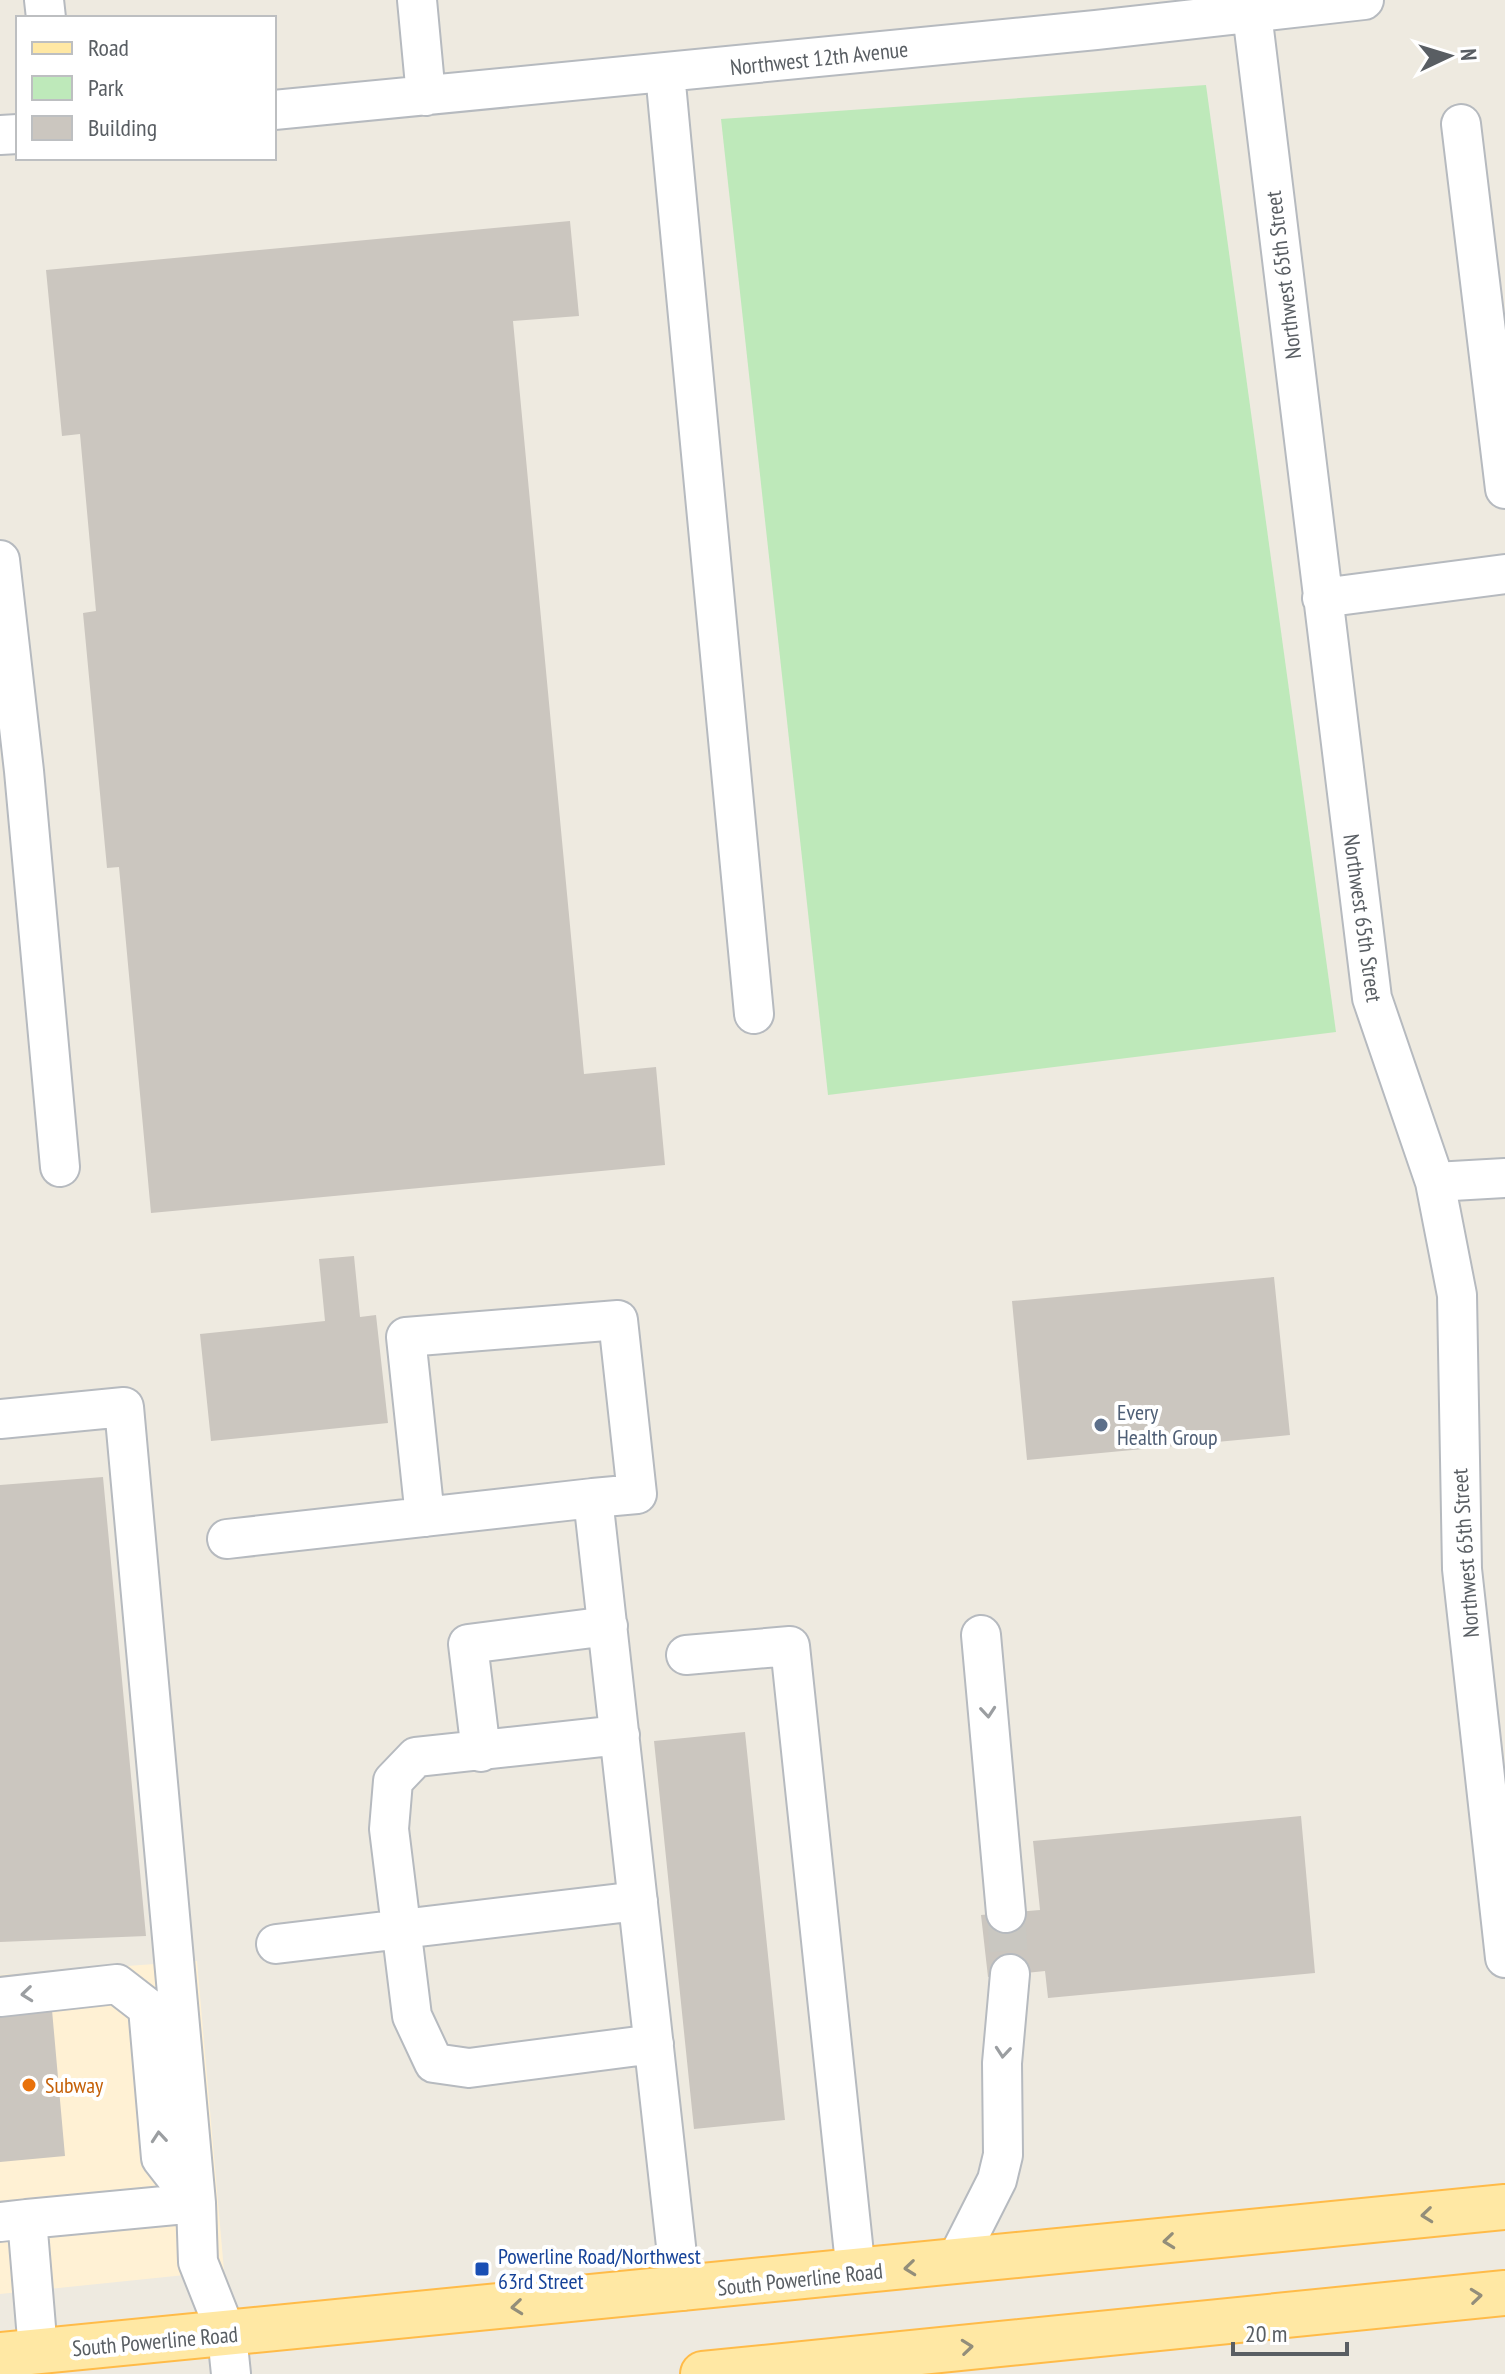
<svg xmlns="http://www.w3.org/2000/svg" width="1505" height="2374" font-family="'PT Sans Narrow',sans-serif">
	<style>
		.commercial { fill: #fff1d4 }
		.green { fill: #bee9ba }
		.building { fill: #cbc6bf }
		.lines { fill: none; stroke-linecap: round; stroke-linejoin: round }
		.minor-tunnel { stroke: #c9c7c1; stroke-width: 38; stroke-dasharray: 38 19; stroke-linecap: butt }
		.minor-casing { stroke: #b6babf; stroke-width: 42 }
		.major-casing { stroke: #ffbb48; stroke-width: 48 }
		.minor { stroke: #fff; stroke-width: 38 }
		.major { stroke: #ffe8a4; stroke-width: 44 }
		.oneway { stroke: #9b9ea1 }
		.oneway2 { stroke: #938e7a }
		.service-dot { fill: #5c6f8a; stroke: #fff; stroke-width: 3 }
		.food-dot { fill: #e8710a; stroke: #fff; stroke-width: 3 }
		.transit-dot { fill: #1a4fb4; stroke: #fff; stroke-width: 3 }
		.labels { text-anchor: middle; stroke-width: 8; stroke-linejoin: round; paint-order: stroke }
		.street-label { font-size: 22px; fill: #595e63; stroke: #fff }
		.service-label { font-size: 22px; fill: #4e5e75; stroke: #fff; text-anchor: start }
		.food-label { font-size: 22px; fill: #c56008; stroke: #fff; text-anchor: start }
		.transit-label { font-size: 22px; fill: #164399; stroke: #fff; text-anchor: start }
	</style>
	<rect width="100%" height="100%" fill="#eeeae0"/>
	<!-- commercial -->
	<path class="commercial" d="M197 1961 224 2271 0 2294V1975Z"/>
	<!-- green -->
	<path class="green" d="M1206 85 1336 1032 828 1095 721 119Z"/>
	<!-- building -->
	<path class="building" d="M570 221 579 316 513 321 584 1074 656 1067 665 1165 151 1213 119 867 107 868 83 613 96 611 80 434 62 436 46 270Z
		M354 1256 360 1317 376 1315 388 1423 211 1441 200 1334 325 1321 319 1259Z
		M1274 1277 1290 1435 1027 1460 1012 1301Z
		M103 1477 146 1936 0 1942V1485Z
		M745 1732 785 2120 694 2129 654 1741Z
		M1301 1816 1315 1973 1048 1998 1045 1971 988 1977 981 1915 1040 1910 1033 1841Z
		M52 2010 65 2156 0 2162V2014Z"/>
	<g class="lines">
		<!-- minor-tunnel -->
		<path class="minor-tunnel" d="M1006 1913 1010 1974"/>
		<!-- minor casing -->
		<g class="minor-casing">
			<path id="minor" d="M44 0 46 18
				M417 0 426 96
				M1252 13 1372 998 1435 1182 1457 1295 1462 1569 1505 1958
				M665 73 754 1014
				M274 110 1096 30 1364 0
				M1461 124 1505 489
				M0 135 18 134
				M0 560 24 771 60 1167
				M1322 598 1505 574
				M1435 1182 1505 1178
				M0 1419 124 1407 196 2203 198 2262 227 2335 231 2374
				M425 1517 406 1337 618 1320 637 1494 593 1498 681 2291
				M227 1539 593 1498
				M981 1635 1006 1913
				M686 1655 790 1646 856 2273
				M620 1735 416 1757 393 1781 389 1829 412 2016 434 2063 469 2068 654 2044
				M481 1752 468 1644 608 1626
				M276 1944 638 1901
				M0 1997 117 1984 148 2008 161 2158 196 2203
				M27 2219 196 2203
				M0 2222 27 2219 38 2351
				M955 2263 997 2180 1003 2155 1002 2063 1010 1974"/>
		</g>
		<!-- major casing -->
		<g class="major-casing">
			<path id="major" d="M0 2355 1505 2207
				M703 2374 1505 2293"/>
		</g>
		<!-- minor -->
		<use href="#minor" class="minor"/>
		<!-- major -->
		<use href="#major" class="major"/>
	</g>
	<!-- one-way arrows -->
	<defs><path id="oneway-chevron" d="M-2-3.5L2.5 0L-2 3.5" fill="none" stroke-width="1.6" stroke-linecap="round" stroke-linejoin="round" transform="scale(2)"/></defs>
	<g class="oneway">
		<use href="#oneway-chevron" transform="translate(988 1712) rotate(85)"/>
		<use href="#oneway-chevron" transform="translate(27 1994) rotate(174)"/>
		<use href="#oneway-chevron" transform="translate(1003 2052) rotate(95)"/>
		<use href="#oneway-chevron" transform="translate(159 2137) rotate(-95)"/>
	</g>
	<g class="oneway2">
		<use href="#oneway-chevron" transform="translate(1427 2215) rotate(174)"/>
		<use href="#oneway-chevron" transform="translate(1169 2241) rotate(174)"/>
		<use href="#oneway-chevron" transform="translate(910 2268) rotate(174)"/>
		<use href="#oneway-chevron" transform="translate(1476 2296) rotate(-6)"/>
		<use href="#oneway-chevron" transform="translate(517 2307) rotate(174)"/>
		<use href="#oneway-chevron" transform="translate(967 2347) rotate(-6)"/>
	</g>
	<!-- markers -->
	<circle class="service-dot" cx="1101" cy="1425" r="8"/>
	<circle class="food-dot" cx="29" cy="2085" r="8"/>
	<rect class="transit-dot" x="474" y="2261" width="16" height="16" rx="4"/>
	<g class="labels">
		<!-- street labels -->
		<g class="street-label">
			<text transform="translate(819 58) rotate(-6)" y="8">Northwest 12th Avenue</text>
			<text transform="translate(1283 275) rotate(-97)" y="8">Northwest 65th Street</text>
			<text transform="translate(1363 918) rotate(82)" y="8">Northwest 65th Street</text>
			<text transform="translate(1465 1553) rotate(-94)" y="8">Northwest 65th Street</text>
			<text transform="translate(800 2279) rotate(-6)" y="8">South Powerline Road</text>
			<text transform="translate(155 2341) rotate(-5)" y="8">South Powerline Road</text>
		</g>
		<!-- service labels -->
		<g class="service-label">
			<text x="1117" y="1420">Every<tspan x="1117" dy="25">Health Group</tspan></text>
		</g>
		<!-- food labels -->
		<g class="food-label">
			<text x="45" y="2093">Subway</text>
		</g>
		<!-- transit labels -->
		<g class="transit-label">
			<text x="498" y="2264">Powerline Road/Northwest<tspan x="498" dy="25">63rd Street</tspan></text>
		</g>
	</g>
	<!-- legend -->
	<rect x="16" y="16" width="260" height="144" fill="#ffffff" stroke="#bdbfc1" stroke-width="2"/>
	<rect x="32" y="42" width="40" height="12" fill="#ffe8a4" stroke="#bdbfc1" stroke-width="2"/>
	<text x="88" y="56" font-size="24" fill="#595e63">Road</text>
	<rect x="32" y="76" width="40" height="24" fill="#bee9ba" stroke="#bdbfc1" stroke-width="2"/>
	<text x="88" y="96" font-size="24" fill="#595e63">Park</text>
	<rect x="32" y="116" width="40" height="24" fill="#cbc6bf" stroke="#bdbfc1" stroke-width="2"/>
	<text x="88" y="136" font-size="24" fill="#595e63">Building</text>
	<!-- north arrow -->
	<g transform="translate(1449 56) rotate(86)" stroke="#ffffff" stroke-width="6" paint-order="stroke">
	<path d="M0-6L14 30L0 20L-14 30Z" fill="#595e63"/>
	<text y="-12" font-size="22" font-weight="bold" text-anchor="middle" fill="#595e63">N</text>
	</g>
	<!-- scale -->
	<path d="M1233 2342v12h114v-12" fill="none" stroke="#595e63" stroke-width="4"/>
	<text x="1245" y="2342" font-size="24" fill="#595e63" stroke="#ffffff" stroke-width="6" paint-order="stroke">20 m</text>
</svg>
